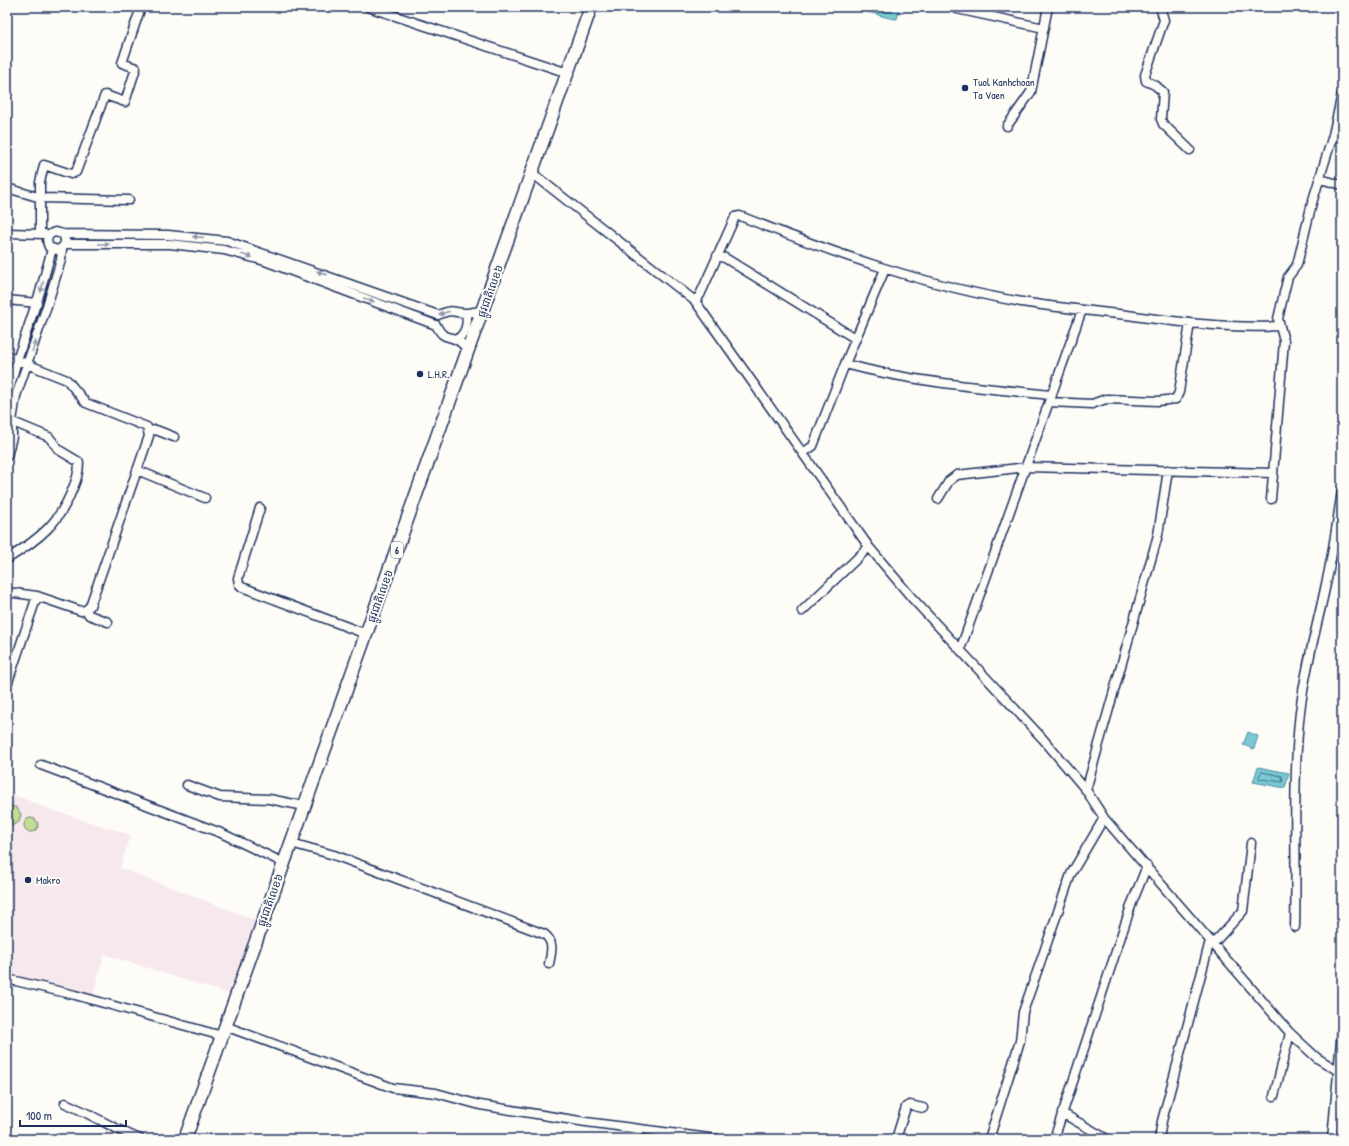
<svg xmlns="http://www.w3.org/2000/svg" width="1349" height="1146" font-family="'Patrick Hand','Noto Sans Khmer',sans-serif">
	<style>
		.built { fill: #f7e8ed }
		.green { fill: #c3dc92; stroke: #6f8678 }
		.water { fill: #79c9d2; stroke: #538ba4 }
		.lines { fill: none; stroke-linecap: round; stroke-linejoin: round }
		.shore { stroke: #416d8c; stroke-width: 1 }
		.minor-casing { stroke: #1b2f5e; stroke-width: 11 }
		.highway-casing { stroke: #1b2f5e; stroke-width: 15 }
		.minor { stroke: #fdfcf7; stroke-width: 8 }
		.highway { stroke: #fdfcf7; stroke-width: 12 }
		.oneway { fill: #8c96aa }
		.poi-dot { fill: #1b2f5e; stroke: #fdfcf7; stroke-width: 1.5 }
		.labels { text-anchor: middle; stroke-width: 4; stroke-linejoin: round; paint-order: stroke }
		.shield { fill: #fdfcf7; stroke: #5f6c8c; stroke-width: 1 }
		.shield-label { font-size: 10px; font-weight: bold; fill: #1b2f5e }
		.poi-label { font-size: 11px; fill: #1b2f5e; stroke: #fdfcf7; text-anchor: start }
		.street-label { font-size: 11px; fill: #1b2f5e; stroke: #fdfcf7 }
	</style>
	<rect width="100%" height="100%" fill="#fdfcf7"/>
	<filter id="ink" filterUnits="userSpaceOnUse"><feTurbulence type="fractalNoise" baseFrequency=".025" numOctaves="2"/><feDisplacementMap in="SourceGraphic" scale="8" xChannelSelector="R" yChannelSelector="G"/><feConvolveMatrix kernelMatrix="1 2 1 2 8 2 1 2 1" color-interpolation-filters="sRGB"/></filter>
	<g filter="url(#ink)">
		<!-- built -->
		<path class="built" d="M7 792 52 810 131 835 120 868 258 921 232 995 104 954 93 996 7 975Z"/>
		<!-- green -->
		<path class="green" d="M7 804 17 808 21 814 19 822 7 828Z
			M24 825a7 7 0 1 1 14 0a7 7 0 1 1-14 0Z"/>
		<!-- water -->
		<path class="water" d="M864 7H900L897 19C887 19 876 13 866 12Z
			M1248 732 1258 736 1254 749 1243 745Z
			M1258 767 1289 773 1285 788 1253 782Z"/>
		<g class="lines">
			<!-- shore -->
			<path class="shore" d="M1262 772 1282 776 1283 782 1260 779 1259 777Z"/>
			<!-- minor casing -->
			<g class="minor-casing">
				<path id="minor" d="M368 7 568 73
					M958 7 957 9 1044 28
					M1160 7 1164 20 1145 75 1146 81 1155 85 1163 92 1161 119 1163 124 1190 150
					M1007 126 1031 92 1048 7
					M532 173 695 301 869 547 912 598 1043 739 1086 790 1104 818 1290 1033 1317 1058 1342 1073
					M1320 179 1342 185
					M7 188 41 198 129 200
					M7 233 44 234
					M40 233V182L44 165 71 174 76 172 105 95 125 102 136 68 122 63 141 7
					M63 234C67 242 65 247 57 250L49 247C45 239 48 234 55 232L63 234 168 235 227 241 438 315C455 308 452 313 466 313 471 313 477 311 482 311
					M65 244H170L224 250 265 261 436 325C444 340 445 334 457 340 461 342 464 346 468 349
					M717 256 725 258 856 339
					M7 300 37 303
					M695 301 700 295 735 217 740 216C833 253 929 287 1028 303 1061 308 1094 311 1127 315 1178 322 1228 329 1280 326
					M457 340C466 332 468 325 466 313
					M7 356 67 380 86 403 147 427 149 436 90 606 86 610 81 611 37 596 7 592
					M845 364C912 382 982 388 1052 395
					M7 398 17 360 40 292 52 249
					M1049 402 1092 404 1106 399 1158 401 1176 399 1179 392 1190 323
					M149 431 156 430 174 437
					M803 453 813 446 845 364 885 269
					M7 456 12 437V421L16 396 47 306 61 260 62 249
					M137 470 205 498
					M938 499 949 481 957 475 1027 467 1273 473
					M1271 499 1284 341 1278 319 1284 293 1288 277 1297 265 1312 203 1333 135 1342 94
					M260 508 238 578 239 584 242 587 366 634
					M7 559C38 540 60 523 73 488 77 479 79 472 79 462L59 450 49 437 8 420
					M86 610 89 615 108 622
					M802 611 869 547
					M960 650 1082 310
					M7 685 37 596
					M41 765 221 833 284 863
					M187 785 220 797 269 799 304 806
					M1086 790 1158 535 1168 470
					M291 843 334 855 544 934C555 942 551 953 549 964
					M1295 927C1297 856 1292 783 1300 712 1305 668 1317 627 1326 584 1333 554 1337 522 1342 491
					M1213 944 1243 911 1251 843
					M7 979 75 995 222 1036
					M225 1026 393 1088 436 1093 480 1105 586 1122 717 1139
					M1274 1096 1290 1033
					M65 1103C91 1114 114 1129 140 1139
					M1062 1113 1107 1139
					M896 1139 906 1107 910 1105 923 1108
					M989 1139 1020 1041 1023 1012 1071 874 1104 818
					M1054 1139 1132 903 1147 866
					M1159 1139 1162 1121 1210 941
					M1332 1139 1342 1029"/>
			</g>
			<!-- highway casing -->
			<g class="highway-casing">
				<path id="highway" d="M185 1139 591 7"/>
			</g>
			<!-- minor -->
			<use href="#minor" class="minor"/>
			<!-- highway -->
			<use href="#highway" class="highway"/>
		</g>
		<!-- one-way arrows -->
		<defs><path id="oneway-solid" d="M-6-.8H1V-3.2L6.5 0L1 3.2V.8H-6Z"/></defs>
		<g class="oneway">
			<use href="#oneway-solid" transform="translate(198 237) rotate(-175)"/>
			<use href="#oneway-solid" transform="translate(104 244)"/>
			<use href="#oneway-solid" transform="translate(247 256) rotate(16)"/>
			<use href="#oneway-solid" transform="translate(322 273) rotate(-160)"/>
			<use href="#oneway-solid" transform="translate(42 287) rotate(104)"/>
			<use href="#oneway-solid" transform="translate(369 300) rotate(20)"/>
			<use href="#oneway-solid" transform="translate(444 313) rotate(163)"/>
			<use href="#oneway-solid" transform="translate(34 346) rotate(-72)"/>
		</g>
	</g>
	<!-- markers -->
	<g class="poi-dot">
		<circle cx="965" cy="88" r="4"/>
		<circle cx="420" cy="374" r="4"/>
		<circle cx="28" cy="880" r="4"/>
	</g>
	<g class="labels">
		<!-- shield labels -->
		<rect class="shield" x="391" y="542" width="12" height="16" rx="3"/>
		<g class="shield-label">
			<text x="397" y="554">6</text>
		</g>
		<!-- poi labels -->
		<g class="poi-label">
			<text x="973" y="86">Tuol Kanhchoan<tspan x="973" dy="13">Ta Vaen</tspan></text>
			<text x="428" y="378">L.H.R.</text>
			<text x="36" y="884">Makro</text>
		</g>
		<!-- street labels -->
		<g class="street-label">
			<text transform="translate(490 291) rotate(-70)" y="4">ផ្លូវជាតិលេខ៦</text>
			<text transform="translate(380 596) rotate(-70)" y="4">ផ្លូវជាតិលេខ៦</text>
			<text transform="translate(270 900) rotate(-70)" y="4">ផ្លូវជាតិលេខ៦</text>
		</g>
	</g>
	<!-- margin -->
	<rect width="1349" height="1146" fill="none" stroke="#fdfcf7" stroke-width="24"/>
	<rect x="12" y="12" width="1325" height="1122" fill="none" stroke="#1b2f5e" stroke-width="1.5" filter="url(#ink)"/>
	<!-- scale -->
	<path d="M20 1120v6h106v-6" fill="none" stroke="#1b2f5e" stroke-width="2"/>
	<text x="26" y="1120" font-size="12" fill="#1b2f5e" stroke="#fdfcf7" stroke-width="3" paint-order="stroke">100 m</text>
</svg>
